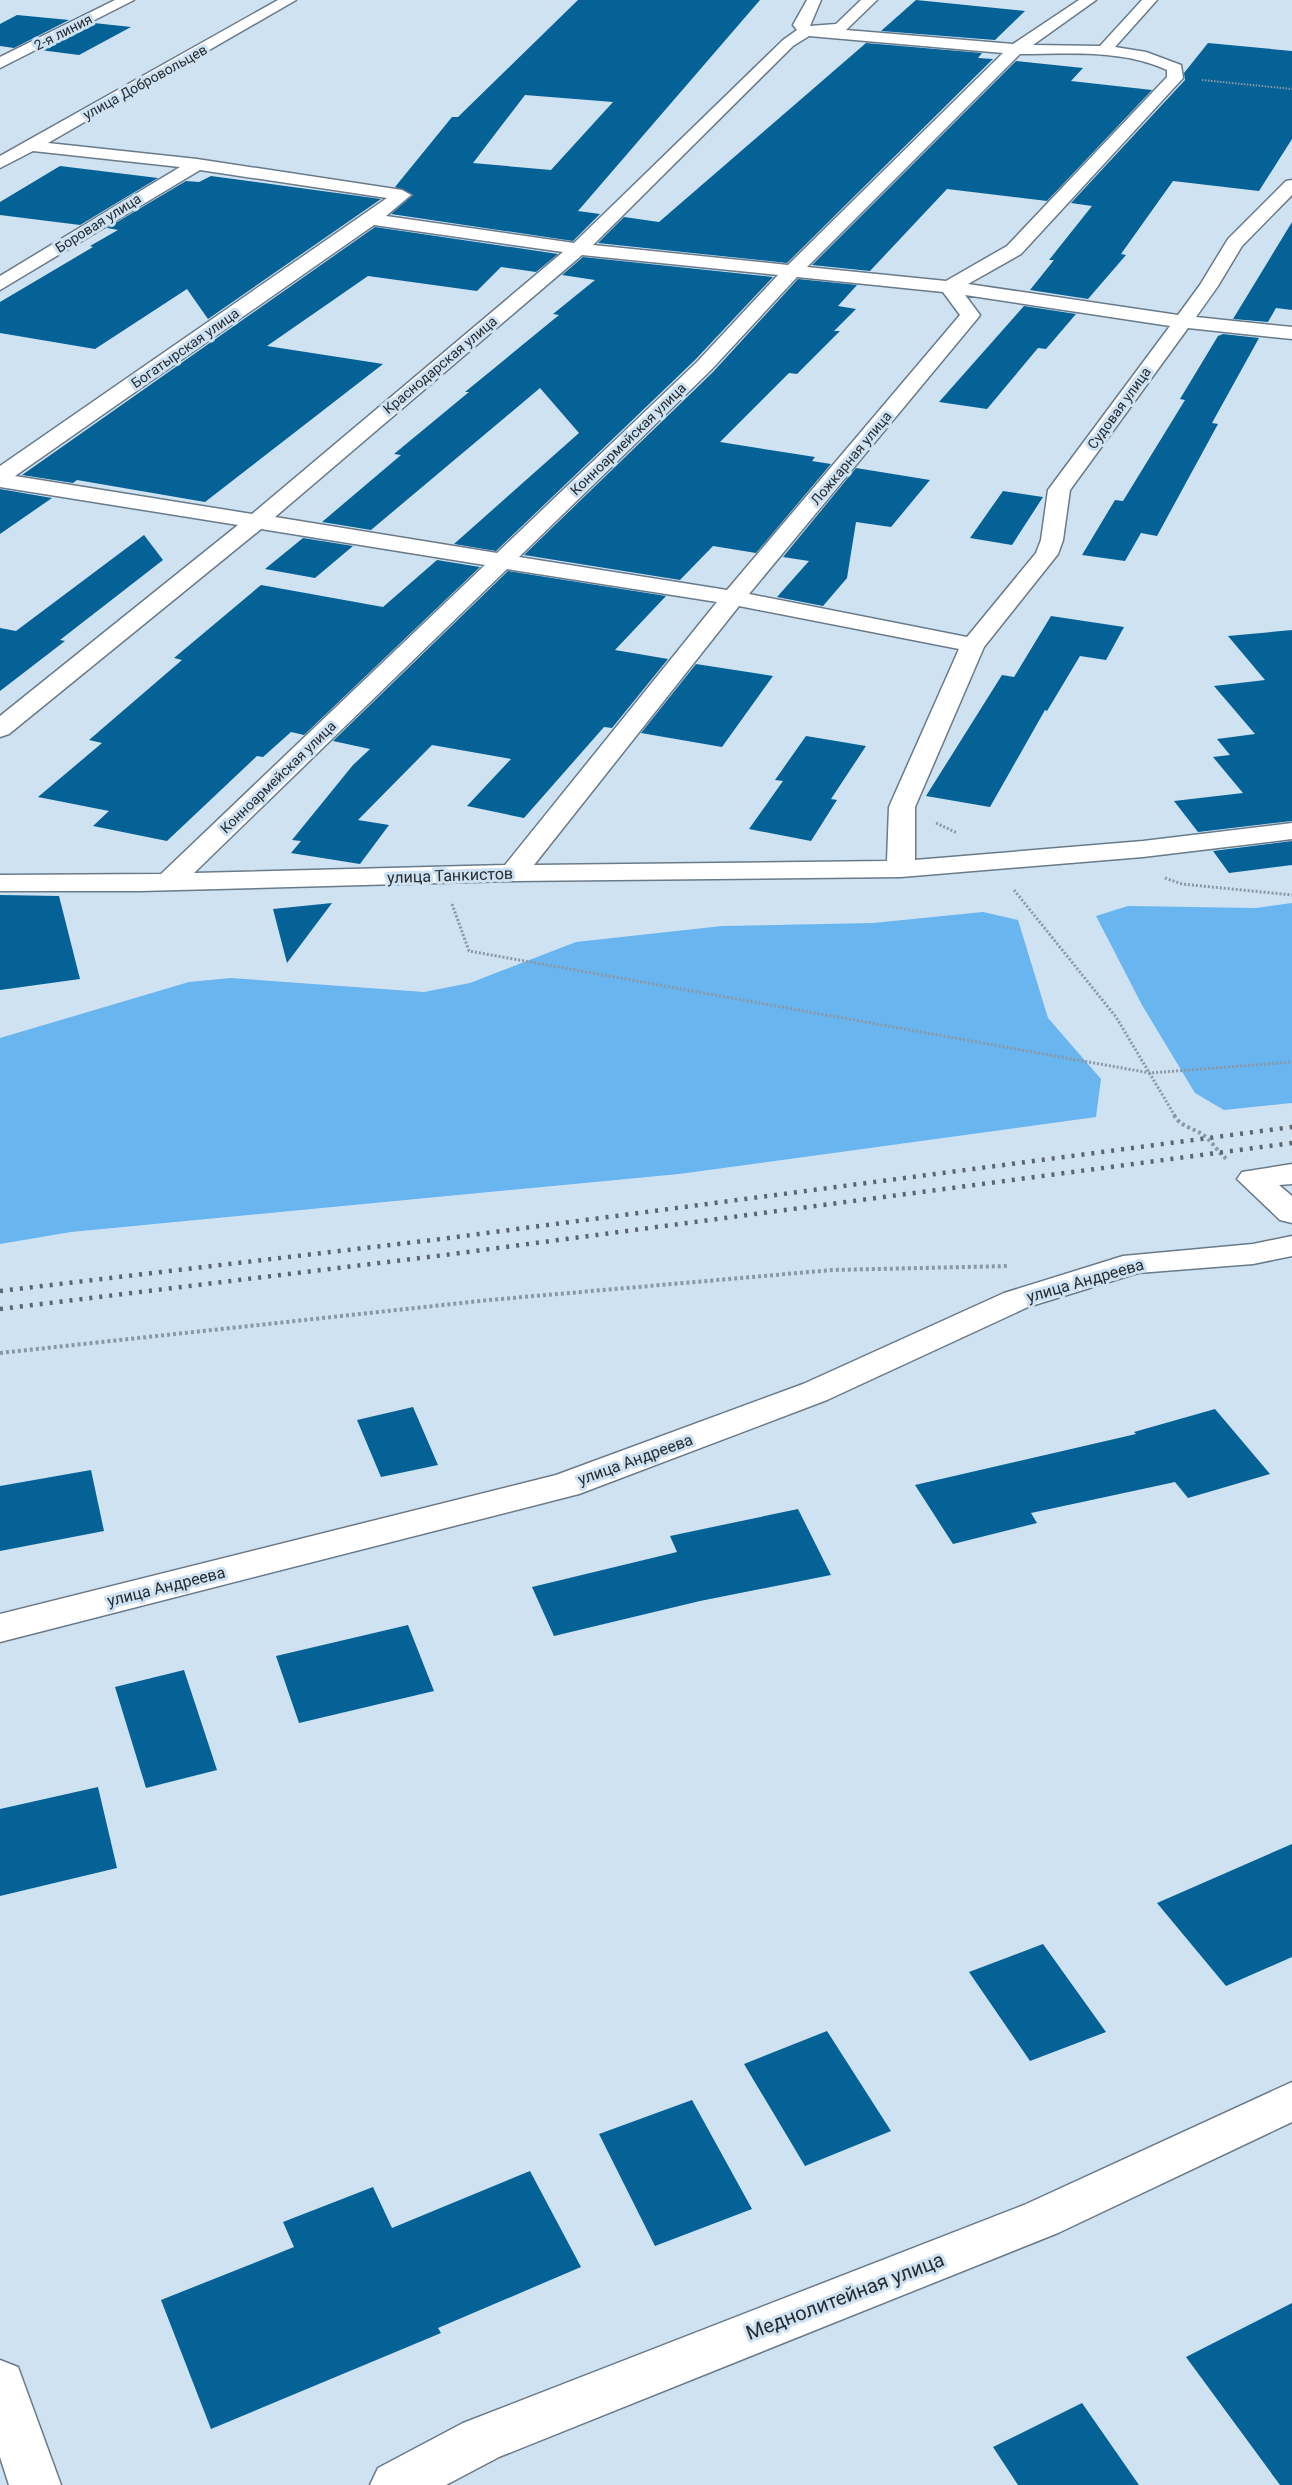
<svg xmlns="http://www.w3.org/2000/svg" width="1292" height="2485" font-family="Roboto,sans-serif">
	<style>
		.forest { fill: #69b5ef }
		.building { fill: #056297; fill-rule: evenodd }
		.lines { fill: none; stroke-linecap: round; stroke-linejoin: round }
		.minor-casing { stroke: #697a88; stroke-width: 3 }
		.path-far2 { stroke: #8a98a4; stroke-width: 2; stroke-dasharray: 1.5 1.5; stroke-linecap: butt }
		.path-far1 { stroke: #8a98a4; stroke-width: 3; stroke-dasharray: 2 2; stroke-linecap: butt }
		.path { stroke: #8a98a4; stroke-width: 4; stroke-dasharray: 3 3; stroke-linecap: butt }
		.minor { fill: #fff; fill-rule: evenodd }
		.rail { stroke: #5a656e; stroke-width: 4.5; stroke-dasharray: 3 7; stroke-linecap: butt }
		.labels { text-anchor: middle; stroke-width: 6; stroke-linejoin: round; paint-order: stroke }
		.far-street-label { font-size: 14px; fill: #252c32; stroke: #cfe2f2 }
		.street-label { font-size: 16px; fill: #252c32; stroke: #cfe2f2 }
		.near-street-label { font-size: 20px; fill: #252c32; stroke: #cfe2f2 }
	</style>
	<rect width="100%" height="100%" fill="#cfe2f2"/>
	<!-- forest -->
	<path class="forest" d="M1292 903V1103L1224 1110 1195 1093 1142 1005 1096 916 1128 906 1256 908Z
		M983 912 1018 920 1048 1018 1101 1079 1096 1117 679 1174 71 1232 0 1244V1038L189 982 231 978 424 992 470 983 576 942 722 926 873 923Z"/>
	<!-- building -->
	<path class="building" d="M578 0H760L578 211 600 214 573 241 391 214 413 195 395 187 452 117H458ZM525 95 613 102 551 170 473 163Z
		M916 0 1025 11 995 40 881 31Z
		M17 15 69 20 14 48 0 46V24Z
		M94 23 131 27 79 55 40 50Z
		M866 43 982 53 978 58 993 59 787 263 598 243 624 217 659 222Z
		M1208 43 1292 51V139L1259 191 1173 181 1121 254 1126 255 1088 299 1030 290 1054 260H1049L1092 206 1071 203 1185 80 1184 73Z
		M1016 61 1083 68 1071 81 1152 90 1047 201 947 189 870 271 812 265Z
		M60 166 158 178 80 225 0 215V202Z
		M211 176 381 199 208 319 187 289 95 349 0 333V302L93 247 90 246 118 230 107 228 186 181 199 182Z
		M1292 222V310L1276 308 1268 322 1233 319Z
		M375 227 558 254 536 272 501 267 477 291 368 276 267 346 383 364 205 502 77 480 73 483 22 475Z
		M583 257 773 277 695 360 496 551 454 544 579 433 540 388 371 530 322 522 401 455 394 454 469 392H465L559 315 553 314 595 280 562 275Z
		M798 279 857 285 838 306 856 309 834 331H840L797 374 789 373 720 442 815 457 812 461 831 464 756 553 713 546 680 580 524 555 713 372Z
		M1024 306 1076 314 1046 349 1038 348 987 409 939 402Z
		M1223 334 1259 338 1212 423 1218 424 1157 536 1141 533 1125 561 1082 555 1115 500 1123 501 1185 400 1180 399 1218 336Z
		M856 468 930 480 891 527 856 522 847 578 823 606 777 597 809 561 783 557Z
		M0 489 52 498 0 534Z
		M1003 491 1043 497 1012 545 970 538Z
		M144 535 163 560 60 640 65 641 0 691V628L16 631Z
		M303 538 353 546 315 578 265 569Z
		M437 560 480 567 304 735 291 732 263 757 257 756 167 841 93 826 109 811 38 797 102 743 89 740 182 660 174 658 261 585 383 607Z
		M508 571 666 596 615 650 668 659 612 728 604 727 524 818 467 806 511 759 432 745 358 820 389 825 360 864 291 853 301 841 292 840 353 765 370 749 333 741Z
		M1051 616 1124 627 1106 660 1080 656 1047 711 1045 710 990 807 926 796 1002 675 1014 677Z
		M1292 630V821L1198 832 1174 801 1243 793 1213 757 1230 755 1217 739 1255 734 1214 686 1265 680 1228 636Z
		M696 664 773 676 722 747 641 733Z
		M806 736 866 746 831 799 837 800 811 841 749 829 783 781 775 780Z
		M1292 841V865L1229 873 1213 851Z
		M0 895 59 896 80 979 0 990Z
		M332 903 287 963 273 909Z
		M413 1407 438 1465 381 1477 357 1420Z
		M1215 1409 1270 1474 1188 1498 1175 1482 1031 1513 1037 1523 953 1544 915 1485 1136 1434 1134 1432Z
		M91 1470 104 1531 0 1551V1486Z
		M798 1509 831 1575 700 1601 554 1636 532 1587 677 1552 670 1536Z
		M408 1625 434 1691 299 1723 276 1656Z
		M184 1670 217 1770 146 1788 115 1687Z
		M98 1787 117 1868 0 1896V1809Z
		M1292 1844V1957L1226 1986 1157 1903Z
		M1043 1944 1106 2032 1030 2061 969 1972Z
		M827 2031 891 2131 805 2166 744 2064Z
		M692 2100 752 2209 655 2246 599 2134Z
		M530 2171 581 2267 438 2328 441 2333 211 2429 161 2300 294 2247 283 2222 373 2187 392 2228Z
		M1292 2303V2485H1280L1186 2357Z
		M1082 2403 1139 2485H1018L993 2447Z"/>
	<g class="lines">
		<!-- minor casing -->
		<g class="minor-casing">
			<path id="minor" d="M115 0H134L0 68V57Z
				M278 0H296L48 143 197 159 402 190 411 195 386 216 574 243 783 40 797 30 793 25 807 0H821L810 26 836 24 861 0H877L846 30 1013 44 1079 0H1096L1033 45 1100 46 1142 0H1157L1115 47 1146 52 1181 65 1183 78 1021 254 968 284 1178 315 1200 285 1228 239 1286 181 1292 180V195L1242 246 1218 286 1196 317 1292 327V339L1188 328 1070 490 1063 540 1058 554 984 647 915 807V860L1143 841 1292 823V839L1143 857 901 877 513 881 140 891H0V875L161 874 485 565 261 529 9 734 0 737V716L238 525 0 487V466L387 198 200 170 0 290V276L180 167 33 151 0 168V156ZM809 36 1003 53 788 265 593 245 793 46ZM1020 54C1069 54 1122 49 1167 70V77L1007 246 946 281 807 267ZM374 225 563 252 252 514 15 476ZM582 255 778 275 697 362 497 553 275 517ZM797 277 943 292 960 315 727 590 519 557 711 370ZM965 295 1170 326 1048 490 1041 540 1036 553 967 637 749 594 977 319 980 315ZM507 569 717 602 505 865 194 873ZM739 606 959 649 889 807 887 861 534 865Z
				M1292 1164V1184L1279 1185 1292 1196V1223L1280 1220 1237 1179 1242 1172Z
				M1292 1236V1256L1253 1264 1138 1273 1028 1307 827 1400 579 1494 0 1642V1614L556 1475 803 1384 1004 1293 1123 1256 1253 1244Z
				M1292 2082V2122L1058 2233 499 2457 446 2485H370L378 2468 463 2423 1024 2205Z
				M0 2360 18 2367 61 2485H9L0 2457Z"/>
		</g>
		<!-- path-far2 -->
		<path class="path-far2" d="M1202 80 1292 89"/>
		<!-- path-far1 -->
		<path class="path-far1" d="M936 823 957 833
			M1165 878 1182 884 1292 895
			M1014 890 1116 1017 1175 1116
			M452 904 469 951 1150 1073 1292 1062"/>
		<!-- path -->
		<path class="path" d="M1174 1115C1181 1128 1196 1128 1206 1137 1214 1144 1218 1153 1227 1159
			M0 1353 489 1300 832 1270 1009 1266"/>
		<!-- minor -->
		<use href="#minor" class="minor"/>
		<!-- rail -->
		<path class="rail" d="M0 1291 441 1239 1292 1127
			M0 1309 445 1255 1292 1143"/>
	</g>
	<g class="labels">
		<!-- far-street labels -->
		<g class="far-street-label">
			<text transform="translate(63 32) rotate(-27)" y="5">2-я линия</text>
			<text transform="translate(145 82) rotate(-29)" y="5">улица Добровольцев</text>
			<text transform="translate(98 223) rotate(-32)" y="5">Боровая улица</text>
			<text transform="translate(185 348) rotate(-35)" y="5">Богатырская улица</text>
			<text transform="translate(440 365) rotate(-40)" y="5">Краснодарская улица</text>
			<text transform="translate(1119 408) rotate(-54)" y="5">Судовая улица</text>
			<text transform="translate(628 439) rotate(-44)" y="5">Конноармейская улица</text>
			<text transform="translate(851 458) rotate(-50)" y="5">Ложкарная улица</text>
			<text transform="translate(278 777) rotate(-44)" y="5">Конноармейская улица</text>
		</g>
		<!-- street labels -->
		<g class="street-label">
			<text transform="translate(450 875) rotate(-2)" y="6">улица Танкистов</text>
			<text transform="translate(1085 1280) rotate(-16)" y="6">улица Андреева</text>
			<text transform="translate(635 1459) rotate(-20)" y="6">улица Андреева</text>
			<text transform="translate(166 1586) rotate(-14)" y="6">улица Андреева</text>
		</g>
		<!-- near-street labels -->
		<g class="near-street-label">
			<text transform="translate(845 2296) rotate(-21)" y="7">Меднолитейная улица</text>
		</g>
	</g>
</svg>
